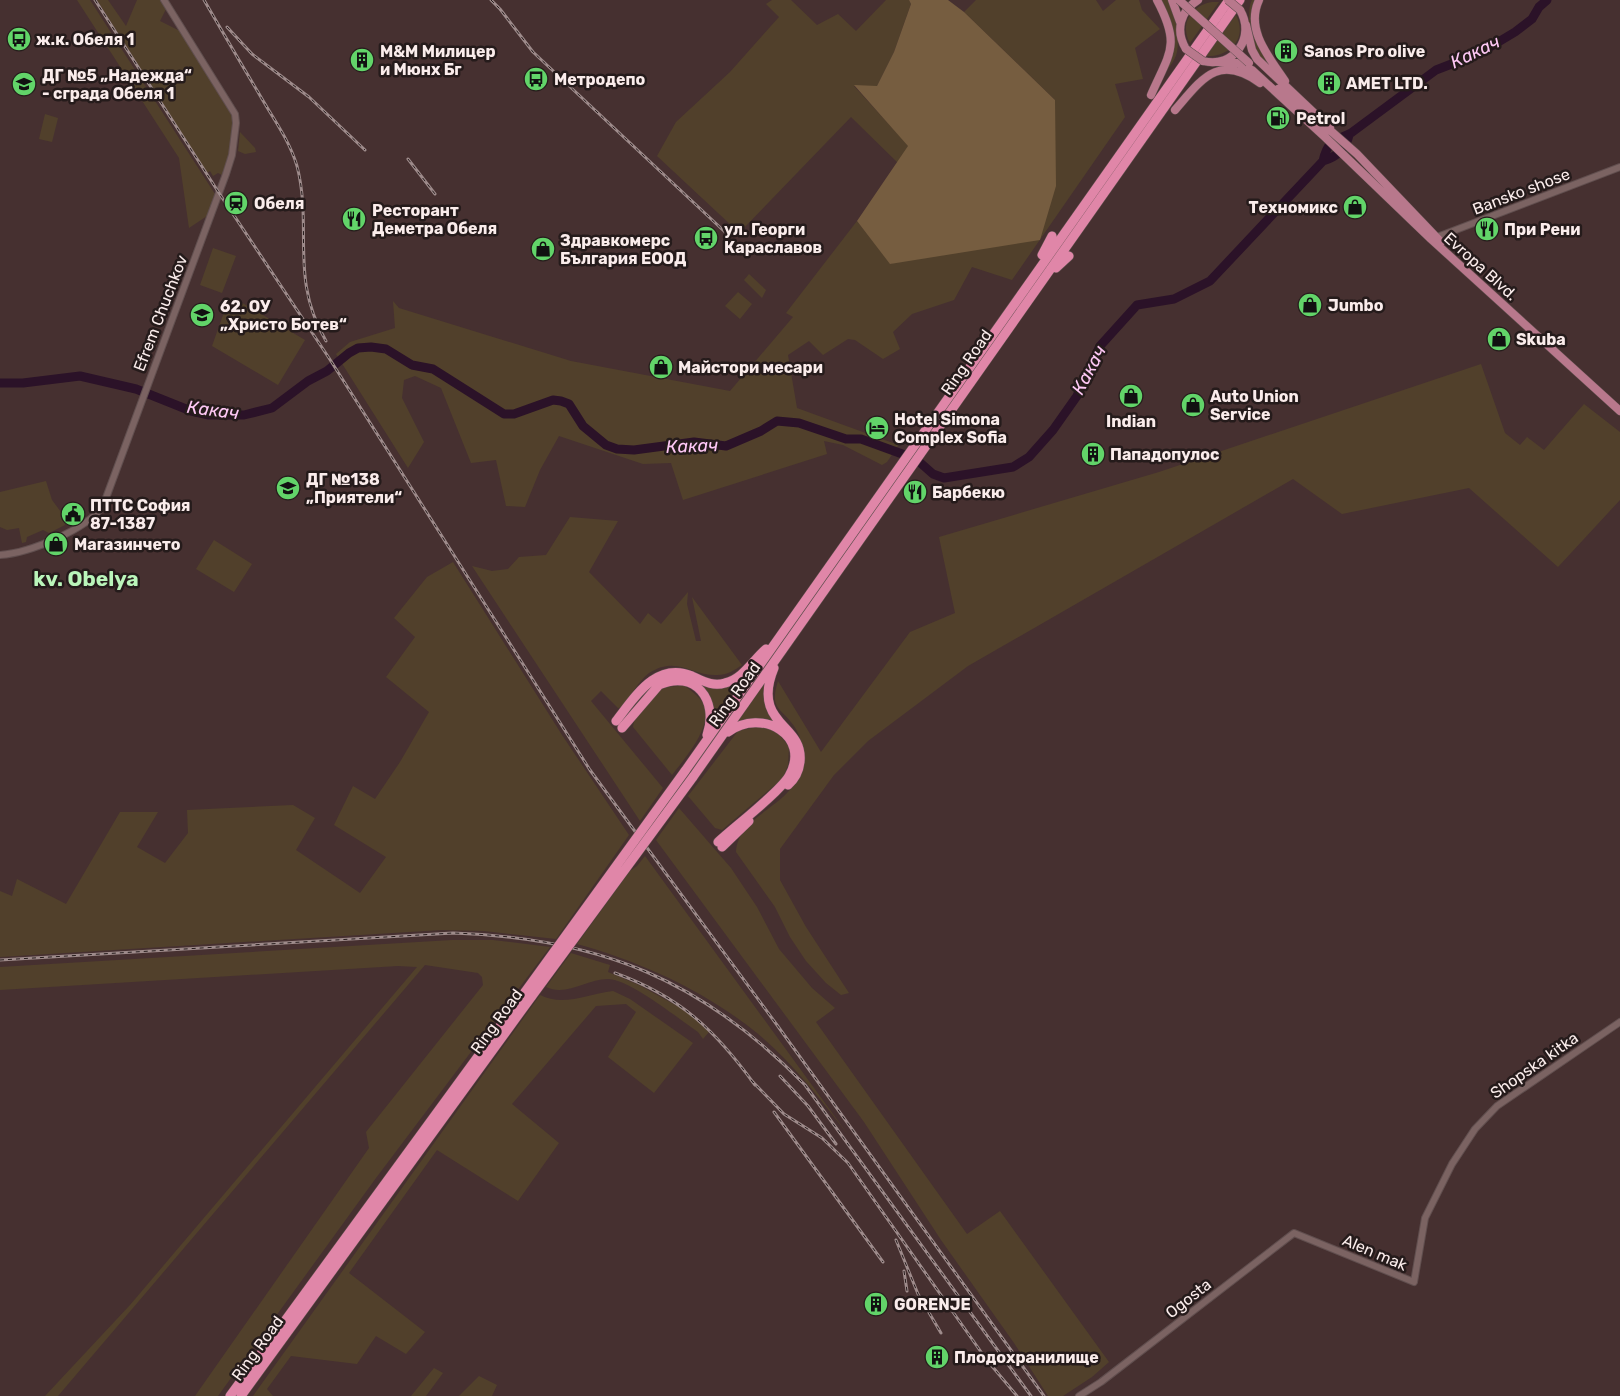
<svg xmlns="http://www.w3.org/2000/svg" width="1620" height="1396" font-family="Rubik,sans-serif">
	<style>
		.green { fill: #51402b }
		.forest { fill: #765d40 }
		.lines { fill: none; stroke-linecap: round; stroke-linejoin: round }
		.river { stroke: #2b1228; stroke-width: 9 }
		.minor-casing { stroke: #614f4f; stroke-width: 8 }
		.major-casing { stroke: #614f4f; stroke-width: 9 }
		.highway-casing { stroke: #614f4f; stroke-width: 10 }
		.minor { stroke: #7b6362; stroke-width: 6 }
		.major { stroke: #b8788c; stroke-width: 8 }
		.highway { stroke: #e086a8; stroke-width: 9 }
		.rail-casing { stroke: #9e8b8b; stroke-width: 3 }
		.rail { stroke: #251b1b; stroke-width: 1; stroke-dasharray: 4; stroke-linecap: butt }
		.major-bridge-casing { stroke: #614f4f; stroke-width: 9; stroke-linecap: butt }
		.highway-bridge-casing { stroke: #614f4f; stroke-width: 10; stroke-linecap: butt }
		.major-bridge { stroke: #b8788c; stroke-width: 8 }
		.highway-bridge { stroke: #e086a8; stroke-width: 9 }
		.labels { text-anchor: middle; stroke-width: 5; stroke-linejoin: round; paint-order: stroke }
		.poi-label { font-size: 16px; font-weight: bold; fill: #faeceb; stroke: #251b1b; text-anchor: start }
		.street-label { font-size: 16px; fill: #faeceb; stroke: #251b1b }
		.water-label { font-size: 18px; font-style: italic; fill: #fec8f5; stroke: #251b1b }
		.district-label { font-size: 21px; font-weight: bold; fill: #baf5ba; stroke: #251b1b }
	</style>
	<rect width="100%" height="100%" fill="#463030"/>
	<!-- green -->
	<path class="green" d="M77 0H90L215 194 207 216 189 228 179 158Z
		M97 0H108L126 26 137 0H160L166 9 160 21 180 31 232 116C235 136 229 157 222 175L218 173 213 176 210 171 207 173Z
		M772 0H791L817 25 838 14 856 31 886 0H909L911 4 894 52 877 86H854L909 146 898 163 851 117 742 230 733 227 657 156 676 122 730 72 779 17 766 4Z
		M976 0H1096L1103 11 1116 0H1139L1142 10 1160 29 1135 48 1143 79 1115 84 1125 117 1012 280 972 267 954 300 912 314 893 332 900 349 883 359 855 340 848 339 823 355 809 341 788 355 797 408 893 443H900L887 462 882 465 843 445 824 441 827 454 683 500 671 463 643 464 559 436 540 470 525 507 506 506 496 460 471 463 441 388 415 376 404 380 402 398 424 442 408 468 336 354 350 342 395 328 393 301 399 308 571 361 730 391 793 317 786 313 857 221 891 264 1055 100 964 12Z
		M1159 0H1170C1175 15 1180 36 1177 52 1175 62 1167 69 1162 77 1179 39 1177 36 1159 0Z
		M1252 0H1257L1252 26 1279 75C1272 69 1263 64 1258 57 1250 48 1246 10 1252 0Z
		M1212 2H1219L1190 43C1179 24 1192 5 1212 2Z
		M1236 15C1248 38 1230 57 1206 56Z
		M45 114 58 118 52 142 39 139Z
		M240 132 255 148 256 152 245 154 238 151Z
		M213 248 236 256 222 293 200 285Z
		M749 274 766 290 762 298 744 280Z
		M738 292 752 304 740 319 725 306Z
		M228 301H239L305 340 278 385 212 346Z
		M1481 364 1505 433 1520 445 1527 437 1544 450 1584 404 1620 432V500L1558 567 1469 488 1342 514 1293 479 968 666 868 741 834 775 780 849V880L806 927 849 993 841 995 826 983 806 961 790 937 775 907 736 852C738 815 789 807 799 774 804 758 804 741 794 726 781 707 769 710 778 681L821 752 910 632 955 613 939 537 1159 472Z
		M46 481 52 500 64 516 65 525 49 533 43 530 27 537 26 542 22 543 19 528 7 530 0 527V492Z
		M570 517 618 521 589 572 640 624 648 613 661 624 688 592 687 604 696 641H701L692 597 742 665C735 670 727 675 717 675 692 676 677 655 649 673 639 681 630 696 622 707L618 708 601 691 591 701 663 788 640 821 472 566 492 571 508 569 519 557 546 555Z
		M214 540 252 564 234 592 196 569Z
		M453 562 562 735 629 835 556 939 484 931 442 930 0 957V891L12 896 17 879 66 904 120 812H158L137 847 165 863 188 833 187 810 293 805 315 818 296 850 360 893 386 857 334 825 353 786 375 799 400 762 429 712 386 677 415 637 394 618 427 577Z
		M742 677 715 716C713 698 704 688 690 678L704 685Z
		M768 679 777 723C763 717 753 717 738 721Z
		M685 686C690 690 696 694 700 699 719 720 685 758 672 775L633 727C635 713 651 693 665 688 671 686 678 686 685 686Z
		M761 726 776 730 789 747 788 765 783 778 722 830 715 828 688 796 738 731Z
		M679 808 731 868 757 907 779 949 812 988 835 1008 816 1022 967 1234 1000 1211 1109 1362 1092 1377 1063 1396H1048L1014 1343 941 1240 864 1122 656 840Z
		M645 856 849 1136C821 1100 792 1062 757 1033 705 991 642 962 577 944L630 871 637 866Z
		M452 940H493L550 947 376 1178 218 1396H195L369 1148 366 1132 483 985 482 977 478 973 425 965 58 1396H45L130 1305 417 967 398 966 0 990V967Z
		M571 953 610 965 608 972 639 985 688 1012 709 1032 703 1039 698 1032C679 1019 630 980 609 979 588 978 567 997 546 987Z
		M613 991 630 999 693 1043 654 1093 608 1057 636 1012 626 1004 596 1006 512 1104 559 1143 518 1201 437 1150 349 1273 425 1332 406 1354 376 1336 357 1364 291 1356 267 1389 273 1396H253L540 995C563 1007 588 994 613 991Z
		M434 1368 443 1373 426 1396H411Z
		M479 1376 497 1385 492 1396H459Z"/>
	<!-- forest -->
	<path class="forest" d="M909 0H948L964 12 1055 100 1056 186 1040 240 890 264 857 221 908 146 854 85 877 86 894 52 911 4Z"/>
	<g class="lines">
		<!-- river -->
		<path class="river" d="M1323 161C1328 140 1334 141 1351 133L1436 70 1480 53 1515 32 1532 19 1539 7 1547 0
			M0 383H23L80 376 136 389 191 411 209 415H244L272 408 308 381 327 371 349 353 358 348 371 347 386 349 412 365 433 369 504 414H514L553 400 561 401 569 404 583 426 606 445 617 449 634 450 694 442 726 446 761 431 777 421 799 423 846 439H861L916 459 933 474 944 478 1013 467 1029 457 1053 430 1077 396 1100 346 1137 305 1174 299 1210 281 1323 161C1336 157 1346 149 1349 135"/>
		<!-- minor casing -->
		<g class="minor-casing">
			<path id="minor" d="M1432 239 1620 167
				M0 555C29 553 86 530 103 506L226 174 232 155 236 123 235 114 164 0
				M1079 1396 1101 1382 1294 1233 1414 1282 1425 1218 1452 1164 1475 1129 1497 1106 1620 1022"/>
		</g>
		<!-- major casing -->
		<g class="major-casing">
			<path id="major" d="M1172 0 1180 22
				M1259 0C1245 30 1269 57 1285 81
				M1246 25 1252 50 1257 59 1330 128
				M1186 49C1175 31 1180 11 1198 0
				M1203 61C1234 69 1256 37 1240 10
				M1221 62 1238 63 1252 70 1326 138 1431 239 1620 411
				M1278 89 1318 124 1332 132 1357 154 1441 242
				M1151 95C1170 52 1181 45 1157 0
				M1175 110C1202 79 1218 53 1260 83"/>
		</g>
		<!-- highway casing -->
		<g class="highway-casing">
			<path id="highway" d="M1042 255 1052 236
				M1056 268 1069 256
				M774 668C769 680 766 694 770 706 777 728 803 734 800 762 799 771 795 779 788 785
				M616 721C635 697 656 661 692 676 703 681 713 687 725 683 743 679 753 660 766 649
				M622 728 659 685C695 669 719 700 707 735
				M685 771 1229 0
				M693 777 1240 0
				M718 842C734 827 779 793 789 776 812 736 762 707 728 732
				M722 847 749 821
				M230 1396 525 992
				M241 1396 532 996"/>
		</g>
		<!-- minor -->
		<use href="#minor" class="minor"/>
		<!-- major -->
		<use href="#major" class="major"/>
		<!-- highway -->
		<use href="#highway" class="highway"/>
		<!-- rail casing -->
		<g class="rail-casing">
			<path id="rail" d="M95 0 219 193 329 358 590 770 777 1025 1044 1396
				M204 0C222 31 240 62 258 92 272 117 289 139 297 166 313 228 289 278 326 341
				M491 0 500 9 533 52 725 232
				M227 27 252 54 309 97 365 150
				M408 159 435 194
				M0 960 453 933C600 938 702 980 805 1085L1031 1396
				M615 973C681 997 715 1030 755 1085
				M780 1076 808 1106 836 1144
				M751 1080 784 1114 822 1138 848 1163 986 1359 1017 1396
				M774 1112 883 1262
				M896 1240 918 1294 941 1333
				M904 1271 907 1291"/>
		</g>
		<!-- rail -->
		<use href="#rail" class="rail"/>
		<!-- major-bridge casing -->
		<g class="major-bridge-casing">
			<path id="major-bridge" d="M1179 0 1249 63
				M1228 0 1240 10
				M1186 49 1203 61"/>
		</g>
		<!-- highway-bridge casing -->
		<g class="highway-bridge-casing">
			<path id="highway-bridge" d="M525 992 685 771
				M532 996 693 777"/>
		</g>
		<!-- major-bridge -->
		<use href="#major-bridge" class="major-bridge"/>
		<!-- highway-bridge -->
		<use href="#highway-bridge" class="highway-bridge"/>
	</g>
	<!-- icons -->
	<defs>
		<g id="bus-disc" transform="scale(1.25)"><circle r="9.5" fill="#62d469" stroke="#251b1b"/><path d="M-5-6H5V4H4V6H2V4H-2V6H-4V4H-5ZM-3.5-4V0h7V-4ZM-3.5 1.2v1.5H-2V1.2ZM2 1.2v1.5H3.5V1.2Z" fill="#111"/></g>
		<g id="building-disc" transform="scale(1.25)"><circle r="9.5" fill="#62d469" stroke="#251b1b"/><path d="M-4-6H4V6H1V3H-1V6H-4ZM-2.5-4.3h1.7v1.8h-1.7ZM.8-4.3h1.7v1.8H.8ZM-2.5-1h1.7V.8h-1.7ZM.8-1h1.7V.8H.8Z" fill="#111"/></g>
		<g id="school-disc" transform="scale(1.25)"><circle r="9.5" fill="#62d469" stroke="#251b1b"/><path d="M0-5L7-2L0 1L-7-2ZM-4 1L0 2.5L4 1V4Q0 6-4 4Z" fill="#111"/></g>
		<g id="fuel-disc" transform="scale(1.25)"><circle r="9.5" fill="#62d469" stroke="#251b1b"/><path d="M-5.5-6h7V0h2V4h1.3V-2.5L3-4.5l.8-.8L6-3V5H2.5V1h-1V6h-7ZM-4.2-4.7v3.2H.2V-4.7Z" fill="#111"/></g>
		<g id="station-disc" transform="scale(1.25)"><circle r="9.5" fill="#62d469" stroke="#251b1b"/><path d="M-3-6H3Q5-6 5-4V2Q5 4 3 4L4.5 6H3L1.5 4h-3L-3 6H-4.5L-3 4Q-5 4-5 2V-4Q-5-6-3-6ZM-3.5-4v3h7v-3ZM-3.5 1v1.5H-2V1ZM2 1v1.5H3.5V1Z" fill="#111"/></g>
		<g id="shop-disc" transform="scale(1.25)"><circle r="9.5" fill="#62d469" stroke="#251b1b"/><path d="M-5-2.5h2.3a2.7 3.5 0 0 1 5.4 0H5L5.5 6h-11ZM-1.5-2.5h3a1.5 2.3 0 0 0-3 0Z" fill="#111"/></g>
		<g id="restaurant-disc" transform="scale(1.25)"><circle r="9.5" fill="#62d469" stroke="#251b1b"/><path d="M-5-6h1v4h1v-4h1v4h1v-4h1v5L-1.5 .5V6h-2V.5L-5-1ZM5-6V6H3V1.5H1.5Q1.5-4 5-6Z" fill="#111"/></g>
		<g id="hotel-disc" transform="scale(1.25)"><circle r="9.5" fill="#62d469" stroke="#251b1b"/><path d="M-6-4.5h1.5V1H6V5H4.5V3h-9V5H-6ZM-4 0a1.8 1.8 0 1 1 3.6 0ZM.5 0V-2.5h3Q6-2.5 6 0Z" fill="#111"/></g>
		<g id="civic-disc" transform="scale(1.25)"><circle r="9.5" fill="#62d469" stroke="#251b1b"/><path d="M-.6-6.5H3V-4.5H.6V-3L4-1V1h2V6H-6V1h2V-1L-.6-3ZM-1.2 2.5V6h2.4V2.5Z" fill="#111"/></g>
	</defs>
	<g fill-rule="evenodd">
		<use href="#bus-disc" x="19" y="39"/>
		<use href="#building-disc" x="1286" y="51"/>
		<use href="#building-disc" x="362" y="60"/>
		<use href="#bus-disc" x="536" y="79"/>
		<use href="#building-disc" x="1329" y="83"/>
		<use href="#school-disc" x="24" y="84"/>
		<use href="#fuel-disc" x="1278" y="118"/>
		<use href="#station-disc" x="236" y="203"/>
		<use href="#shop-disc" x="1355" y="207"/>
		<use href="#restaurant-disc" x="354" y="219"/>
		<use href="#restaurant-disc" x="1487" y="229"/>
		<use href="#bus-disc" x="706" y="238"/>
		<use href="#shop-disc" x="543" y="249"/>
		<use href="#shop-disc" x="1310" y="305"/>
		<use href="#school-disc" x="202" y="315"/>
		<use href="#shop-disc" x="1499" y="339"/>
		<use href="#shop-disc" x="661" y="367"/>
		<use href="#shop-disc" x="1131" y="396"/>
		<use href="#shop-disc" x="1193" y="405"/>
		<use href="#hotel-disc" x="877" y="428"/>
		<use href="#building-disc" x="1093" y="454"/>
		<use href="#school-disc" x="288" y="488"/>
		<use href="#restaurant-disc" x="915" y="492"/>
		<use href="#civic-disc" x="73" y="514"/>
		<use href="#shop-disc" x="56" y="544"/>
		<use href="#building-disc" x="876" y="1304"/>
		<use href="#building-disc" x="937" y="1357"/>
	</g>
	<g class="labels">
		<!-- poi labels -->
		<g class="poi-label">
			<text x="36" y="45">ж.к. Обеля 1</text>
			<text x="380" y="57">М&amp;M Mилицер<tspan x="380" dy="18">и Мюнх Бг</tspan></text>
			<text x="1304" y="57">Sanos Pro olive</text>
			<text x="42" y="81">ДГ №5 „Надежда“<tspan x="42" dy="18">- сграда Обеля 1</tspan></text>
			<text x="554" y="85">Метродепо</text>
			<text x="1346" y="89">AMET LTD.</text>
			<text x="1296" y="124">Petrol</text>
			<text x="254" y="209">Обеля</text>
			<text x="1338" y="213" text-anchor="end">Техномикс</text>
			<text x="372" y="216">Ресторант<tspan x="372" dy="18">Деметра Обеля</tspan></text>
			<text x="724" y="235">ул. Георги<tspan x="724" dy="18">Караславов</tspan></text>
			<text x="1504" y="235">При Рени</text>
			<text x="560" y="246">Здравкомерс<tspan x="560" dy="18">България ЕООД</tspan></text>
			<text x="1328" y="311">Jumbo</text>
			<text x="220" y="312">62. ОУ<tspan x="220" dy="18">„Христо Ботев“</tspan></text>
			<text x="1516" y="345">Skuba</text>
			<text x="678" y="373">Майстори месари</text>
			<text x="1210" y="402">Auto Union<tspan x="1210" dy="18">Service</tspan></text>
			<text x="894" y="425">Hotel Simona<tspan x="894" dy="18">Complex Sofia</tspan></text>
			<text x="1131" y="427" text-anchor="middle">Indian</text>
			<text x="1110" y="460">Пападопулос</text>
			<text x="306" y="485">ДГ №138<tspan x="306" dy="18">„Приятели“</tspan></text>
			<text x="932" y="498">Барбекю</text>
			<text x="90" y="511">ПТТС София<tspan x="90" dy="18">87-1387</tspan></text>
			<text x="74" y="550">Магазинчето</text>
			<text x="894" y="1310">GORENJE</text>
			<text x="954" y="1363">Плодохранилище</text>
		</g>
		<!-- street labels -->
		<g class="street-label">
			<text transform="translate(1521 191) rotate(-21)" y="6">Bansko shose</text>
			<text transform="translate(1481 266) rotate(42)" y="6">Evropa Blvd.</text>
			<text transform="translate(160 313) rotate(-69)" y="6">Efrem Chuchkov</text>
			<text transform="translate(966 362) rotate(-55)" y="6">Ring Road</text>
			<text transform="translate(734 694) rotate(-54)" y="6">Ring Road</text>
			<text transform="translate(496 1021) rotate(-54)" y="6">Ring Road</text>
			<text transform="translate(1534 1065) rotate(-35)" y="6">Shopska kitka</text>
			<text transform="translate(1375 1252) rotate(23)" y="6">Alen mak</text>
			<text transform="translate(1188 1298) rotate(-38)" y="6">Ogosta</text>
			<text transform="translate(257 1348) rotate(-54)" y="6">Ring Road</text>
		</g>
		<!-- water labels -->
		<g class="water-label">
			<text transform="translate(1475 52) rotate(-26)" y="6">Какач</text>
			<text transform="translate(1089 370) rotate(-62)" y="6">Какач</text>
			<text transform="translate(213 410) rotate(7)" y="6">Какач</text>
			<text transform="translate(692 446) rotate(-2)" y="6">Какач</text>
		</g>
		<!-- district labels -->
		<g class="district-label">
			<text x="86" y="586">kv. Obelya</text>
		</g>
	</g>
</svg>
